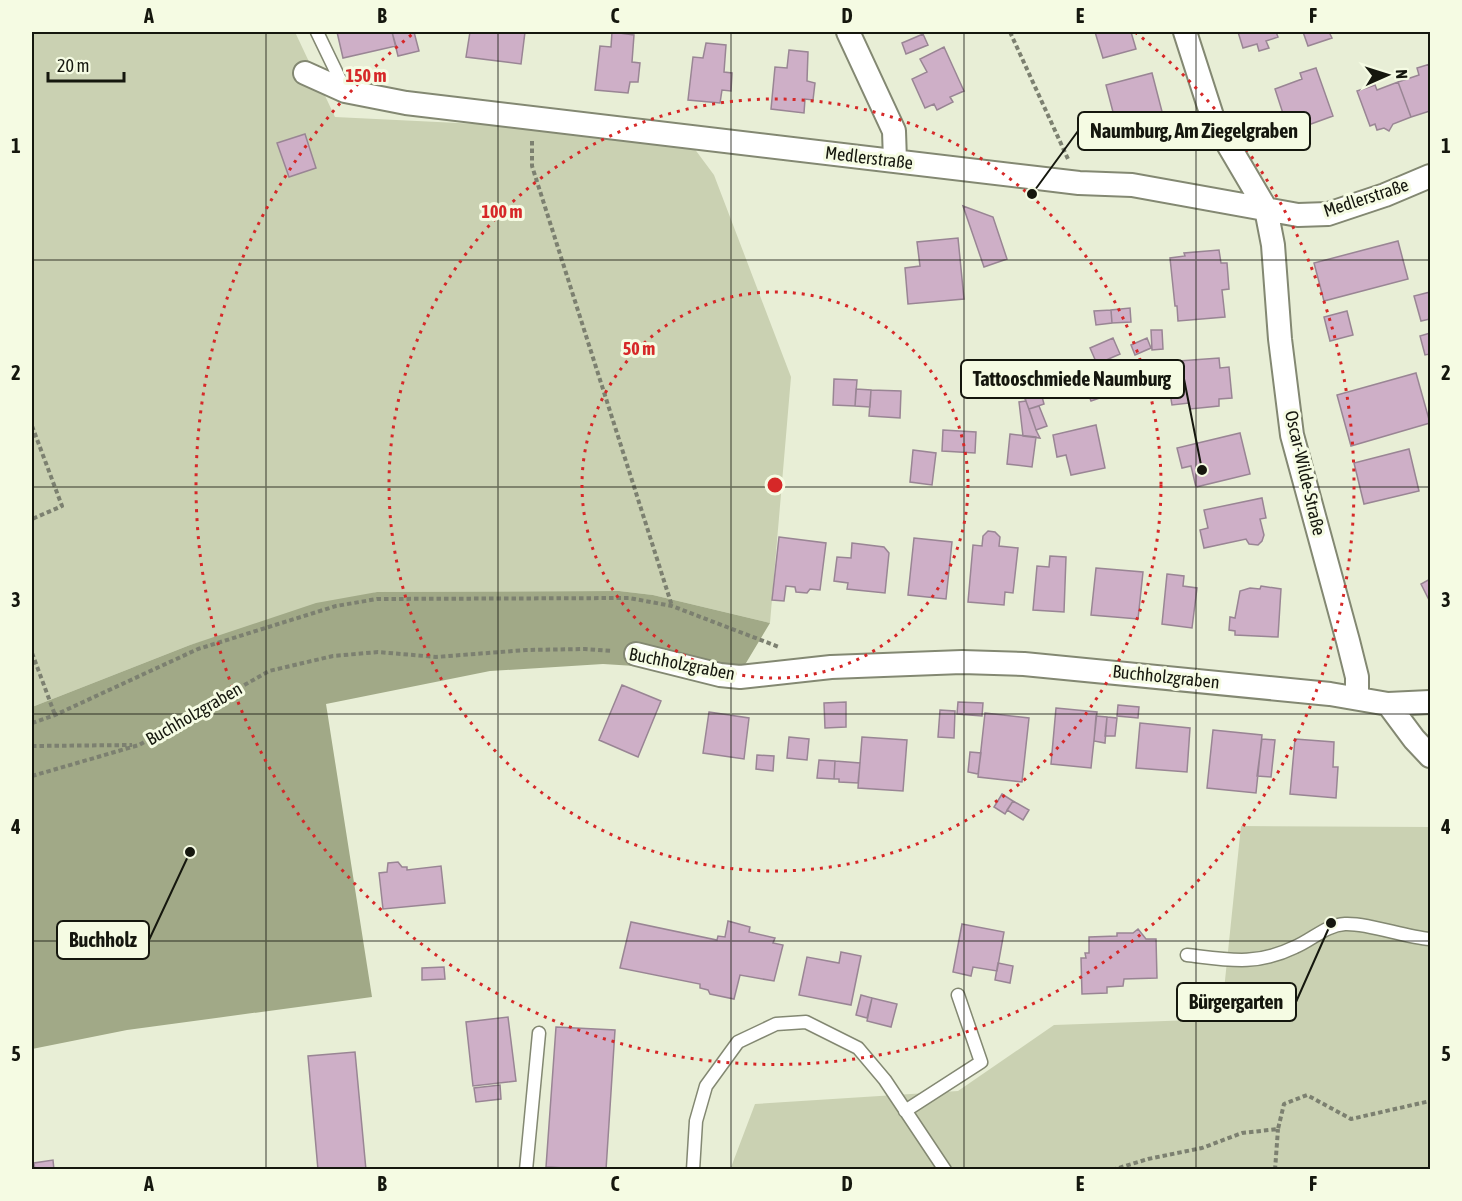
<svg xmlns="http://www.w3.org/2000/svg" width="1462" height="1201" font-family="'Asap Condensed',sans-serif">
	<style>
		.green { fill: #cad1b2 }
		.forest { fill: #a1a987 }
		.building { fill: #ceafc7; stroke: #998594; stroke-width: 1.5 }
		.lines { fill: none; stroke-linecap: round; stroke-linejoin: round }
		.lane-casing { stroke: #838872; stroke-width: 15 }
		.street-casing { stroke: #838872; stroke-width: 26 }
		.path { stroke: #7c8070; stroke-width: 4; stroke-dasharray: 4.5 3; stroke-linecap: butt }
		.lane { stroke: #fff; stroke-width: 12 }
		.street { stroke: #fff; stroke-width: 22 }
		.grid { fill: none; stroke: #15170e; stroke-width: 1.5; stroke-opacity: 0.55 }
		.ring { fill: none; stroke: #d62828; stroke-width: 3; stroke-dasharray: 3 6 }
		.labels { text-anchor: middle; stroke-width: 6; stroke-linejoin: round; paint-order: stroke }
		.street-label { font-size: 18px; fill: #15170e; stroke: #f5fbe3 }
		.centre { fill: #d62828; stroke: #f5fbe3; stroke-width: 3 }
		.ring-label { font-size: 18px; text-anchor: middle; font-weight: bold; fill: #d62828; stroke: #f5fbe3; stroke-width: 6; stroke-linejoin: round; paint-order: stroke }
		.leader { fill: none; stroke: #15170e; stroke-width: 2 }
		.callout-dot { fill: #15170e; stroke: #f5fbe3; stroke-width: 2 }
		.callout { fill: #f5fbe3; stroke: #15170e; stroke-width: 2 }
		.callout-label { font-size: 20px; text-anchor: middle; font-weight: bold; fill: #15170e }
		.neatline { fill: none; stroke: #15170e; stroke-width: 2 }
		.grid-label { font-size: 20px; text-anchor: middle; font-weight: bold; fill: #15170e }
	</style>
	<rect width="100%" height="100%" fill="#e8eed6"/>
	<!-- green -->
	<path class="green" d="M32 32H295L335 117 499 125 691 144 714 175 791 377 770 623 653 595 619 591 377 592 190 645 32 707Z
		M1241 826 1430 827V1169L730 1170 755 1104 958 1091 1054 1025 1221 1019Z"/>
	<!-- forest -->
	<path class="forest" d="M619 591 653 595 770 623 743 668 683 669 603 664 490 671 326 704 372 997 127 1030 32 1049V707L190 645 316 603 377 592Z"/>
	<!-- building -->
	<path class="building" d="M337 32H392L396 46 343 58Z
		M392 32H414L419 51 398 56Z
		M470 32H525L521 64 466 57Z
		M612 32 634 35 632 62 640 63 638 82H630L628 93 595 90 600 46 611 47Z
		M1095 32H1131L1136 49 1103 58Z
		M1238 32H1276L1278 37 1266 41 1269 48 1259 51 1257 44 1243 48Z
		M1303 32H1329L1332 38 1308 46Z
		M923 34 928 45 906 54 902 43Z
		M706 43 726 45 724 72 732 73 731 91 722 90 720 103 688 100 693 57 703 58Z
		M944 47 964 91 950 97 953 102 937 110 934 104 925 108 912 79 927 72 920 59Z
		M789 50 808 52 807 81 815 83 813 100 805 99 804 113 771 109 775 67 787 68Z
		M1430 64V111L1411 117 1398 82 1419 75 1417 68Z
		M1316 68 1333 116 1289 132 1275 89 1302 79 1300 73Z
		M1152 73 1166 127 1120 139 1106 85Z
		M1398 82 1411 117 1393 124 1389 131 1384 128 1377 130 1375 124 1370 126 1357 91 1375 85 1377 90Z
		M305 134 316 168 289 177 277 143Z
		M963 206 993 217 1007 259 984 267Z
		M958 238 964 299 908 304 905 268 920 266 917 242Z
		M1398 241 1408 279 1324 301 1314 263Z
		M1219 250 1221 263H1227L1229 289 1222 290 1225 317 1178 321 1177 306H1175L1170 258 1185 256 1184 253Z
		M1430 292V319L1421 321 1414 296Z
		M1130 308 1131 322 1112 323 1111 310Z
		M1111 310 1112 323 1096 325 1094 311Z
		M1347 311 1353 335 1330 341 1324 317Z
		M1151 330H1162L1163 349 1152 350Z
		M1430 333V354L1425 355 1420 336Z
		M1113 338 1120 354 1097 364 1090 348Z
		M1147 338 1151 348 1135 355 1131 345Z
		M1219 358 1220 368 1229 367 1232 398 1219 399V406L1190 409 1189 403 1172 405 1170 393H1168L1165 362Z
		M1102 367 1111 394 1091 401 1081 375Z
		M1416 373 1430 423 1351 446 1337 395Z
		M834 379 857 380 855 406 833 405Z
		M856 389 871 390 870 407 855 406Z
		M871 390 901 391 900 418 869 416Z
		M1041 393 1044 404 1029 409 1025 399Z
		M1026 401 1036 430 1040 438 1023 436 1019 402Z
		M1039 406 1047 426 1036 430 1029 409Z
		M1096 425 1105 468 1071 475 1066 455 1057 457 1053 435Z
		M943 430 976 432 975 453 942 451Z
		M1240 433 1250 474 1196 487 1191 466 1182 468 1177 448Z
		M1010 434 1036 437 1032 467 1007 464Z
		M1409 449 1419 491 1364 504 1354 463Z
		M913 450 936 453 932 485 910 482Z
		M1262 498 1266 518 1260 519 1264 535 1262 541 1258 545 1249 544 1246 539 1204 548 1200 530 1208 528 1204 510Z
		M988 531 995 532 1000 537 999 546 1018 548 1013 593 1005 592 1004 605 968 602 973 545 982 546 983 536Z
		M779 537 826 543 820 590 810 589 807 593 796 592 795 587 786 586 784 601 772 600Z
		M914 538 952 542 946 599 908 595Z
		M852 543 884 547 889 553 885 593 847 589 848 583 834 581 837 557 851 558Z
		M1050 556 1066 557 1064 612 1033 610 1037 566 1049 567Z
		M1096 568 1143 572 1138 619 1091 615Z
		M1167 574 1184 576 1183 586 1197 588 1192 628 1162 624Z
		M1430 579V602L1421 584Z
		M1261 586 1281 589 1278 637 1235 635V631L1229 630 1230 617 1235 618 1240 591 1250 588 1260 589Z
		M622 685 661 701 638 757 599 740Z
		M846 702V727L825 728 824 703Z
		M958 702 983 703 982 716 957 714Z
		M1118 705 1139 707 1138 718 1117 716Z
		M1056 708 1097 712 1091 768 1051 764Z
		M940 710 955 711 954 738 938 737Z
		M709 712 749 718 744 759 703 753Z
		M985 713 1029 718 1022 782 978 777Z
		M1096 716 1107 717 1105 743 1094 741Z
		M1107 717 1117 718 1115 736H1105Z
		M1140 723 1190 728 1187 772 1136 768Z
		M1213 730 1262 735 1256 793 1207 788Z
		M789 737 809 739 807 760 787 758Z
		M862 737 907 740 903 791 858 788Z
		M1262 739 1275 740 1271 777 1257 776Z
		M1295 739 1334 742 1333 767H1338L1336 798 1290 794Z
		M970 752 981 753 978 774 968 772Z
		M757 755 774 756 773 771 756 769Z
		M819 760 835 761 834 779 817 778Z
		M835 761 860 763 858 783 839 782V779H834Z
		M1002 794 1013 801 1005 814 994 807Z
		M1013 801 1029 810 1023 820 1007 810Z
		M398 862 402 867H407V870L441 866 445 903 383 909 379 873 387 872 388 863Z
		M728 921 750 927 749 932 775 938 773 943 783 945 774 981 740 975 734 999 710 994 708 990 700 988V984L620 968 631 922 717 940 718 936 725 937Z
		M962 924 1004 932 997 971 973 967 971 976 953 972Z
		M1138 929 1146 939H1156L1157 978 1124 979 1123 986 1107 987V993L1082 994 1081 958H1086L1085 953H1089V937L1117 936V933H1133Z
		M841 952 861 956 851 1005 799 995 807 957 839 963Z
		M998 963 1013 966 1010 983 995 980Z
		M444 967 445 979 422 980V968Z
		M861 995 872 998 867 1018 856 1015Z
		M872 998 897 1004 891 1027 867 1021Z
		M508 1017 516 1081 473 1086 466 1022Z
		M556 1027 615 1030 606 1170 546 1167Z
		M355 1052 366 1170H318L308 1056Z
		M500 1085 501 1099 476 1102 474 1088Z
		M53 1160 54 1170H35L34 1163Z"/>
	<g class="lines">
		<!-- lane casing -->
		<g class="lane-casing">
			<path id="lane" d="M317 32 345 90
				M1187 955C1229 960 1256 966 1295 947 1312 940 1326 925 1345 924 1369 923 1404 937 1430 939
				M905 1111 981 1062 958 995
				M526 1170 539 1033
				M693 1170 696 1121 706 1086 738 1042 776 1024 806 1022 858 1048 885 1080 945 1170"/>
		</g>
		<!-- street casing -->
		<g class="street-casing">
			<path id="street" d="M848 32 894 131 895 161
				M1185 32 1213 119 1266 209 1273 245 1280 339 1292 435 1348 641 1357 677V697
				M305 73 345 91 406 103 1079 183 1132 185 1298 215 1328 214 1385 195 1430 176
				M636 654 720 675 740 677 831 667 962 662 1024 664 1330 694 1388 704 1430 702
				M1388 704 1414 739 1430 756"/>
		</g>
		<!-- path -->
		<path class="path" d="M1010 32 1068 159
			M532 141V166L672 606
			M32 426 62 506 32 519
			M32 653 55 715
			M32 723 55 715 198 649 336 606 377 599 629 598 672 606 779 647
			M32 746 132 745
			M32 776 139 745 269 671 333 656 378 652 436 657 526 650 585 649 613 651
			M1112 1170 1148 1159 1202 1148 1242 1133 1278 1129 1284 1104 1307 1095 1351 1119 1430 1101
			M1275 1170 1278 1129
			M1430 1170V1168"/>
		<!-- lane -->
		<use href="#lane" class="lane"/>
		<!-- street -->
		<use href="#street" class="street"/>
	</g>
	<!-- grid -->
	<path class="grid" d="M266 32V1170M498 32V1170M731 32V1170M964 32V1170M1196 32V1170M32 260H1430M32 487H1430M32 714H1430M32 941H1430"/>
	<!-- distance rings -->
	<g class="ring">
		<circle cx="775" cy="485" r="193"/>
		<circle cx="775" cy="485" r="386"/>
		<path d="M1135 32A579 579 0 1 1 415 32"/>
	</g>
	<g class="labels">
		<!-- street labels -->
		<g class="street-label">
			<text transform="translate(869 158) rotate(7)" y="6">Medlerstraße</text>
			<text transform="translate(1366 198) rotate(-18)" y="6">Medlerstraße</text>
			<text transform="translate(1305 473) rotate(77)" y="6">Oscar-Wilde-Straße</text>
			<text transform="translate(682 664) rotate(11)" y="6">Buchholzgraben</text>
			<text transform="translate(1166 677) rotate(6)" y="6">Buchholzgraben</text>
			<text transform="translate(194 714) rotate(-30)" y="6">Buchholzgraben</text>
		</g>
	</g>
	<circle cx="775" cy="485" r="9" class="centre"/>
	<g class="ring-label">
		<text x="366" y="82">150 m</text>
		<text x="502" y="218">100 m</text>
		<text x="639" y="355">50 m</text>
	</g>
	<!-- callouts -->
	<path class="leader" d="M1032 194L1078 131M1202 470L1184 379M190 852L149 940M1331 923L1296 1002"/>
	<g class="callout-dot">
		<circle cx="1032" cy="194" r="6"/>
		<circle cx="1202" cy="470" r="6"/>
		<circle cx="190" cy="852" r="6"/>
		<circle cx="1331" cy="923" r="6"/>
	</g>
	<g class="callout">
		<rect x="1078" y="112" width="232" height="38" rx="6"/>
		<rect x="961" y="360" width="223" height="38" rx="6"/>
		<rect x="57" y="921" width="92" height="38" rx="6"/>
		<rect x="1177" y="983" width="119" height="38" rx="6"/>
	</g>
	<g class="callout-label">
		<text x="1194" y="138">Naumburg, Am Ziegelgraben</text>
		<text x="1072" y="386">Tattooschmiede Naumburg</text>
		<text x="103" y="947">Buchholz</text>
		<text x="1236" y="1009">Bürgergarten</text>
	</g>
	<!-- border -->
	<rect width="1462" height="1201" fill="none" stroke="#f5fbe3" stroke-width="66"/>
	<!-- north arrow -->
	<g transform="translate(1387 75) rotate(87)" stroke="#f5fbe3" stroke-width="4.5" paint-order="stroke">
	<path d="M0-4.5L10 22L0 15L-10 22Z" fill="#15170e"/>
	<text y="-9" font-size="16" font-weight="bold" text-anchor="middle" fill="#15170e">N</text>
	</g>
	<!-- scale -->
	<path d="M48 72v9h76v-9" fill="none" stroke="#15170e" stroke-width="3"/>
	<text x="57" y="72" font-size="18" fill="#15170e" stroke="#f5fbe3" stroke-width="4.5" paint-order="stroke">20 m</text>
	<rect x="33" y="33" width="1396" height="1135" class="neatline"/>
	<g class="grid-label">
		<text x="149" y="23">A</text>
		<text x="382" y="23">B</text>
		<text x="615" y="23">C</text>
		<text x="847" y="23">D</text>
		<text x="1080" y="23">E</text>
		<text x="1313" y="23">F</text>
		<text x="16" y="153">1</text>
		<text x="1446" y="153">1</text>
		<text x="16" y="380">2</text>
		<text x="1446" y="380">2</text>
		<text x="16" y="607">3</text>
		<text x="1446" y="607">3</text>
		<text x="16" y="834">4</text>
		<text x="1446" y="834">4</text>
		<text x="16" y="1061">5</text>
		<text x="1446" y="1061">5</text>
		<text x="149" y="1191">A</text>
		<text x="382" y="1191">B</text>
		<text x="615" y="1191">C</text>
		<text x="847" y="1191">D</text>
		<text x="1080" y="1191">E</text>
		<text x="1313" y="1191">F</text>
	</g>
</svg>
